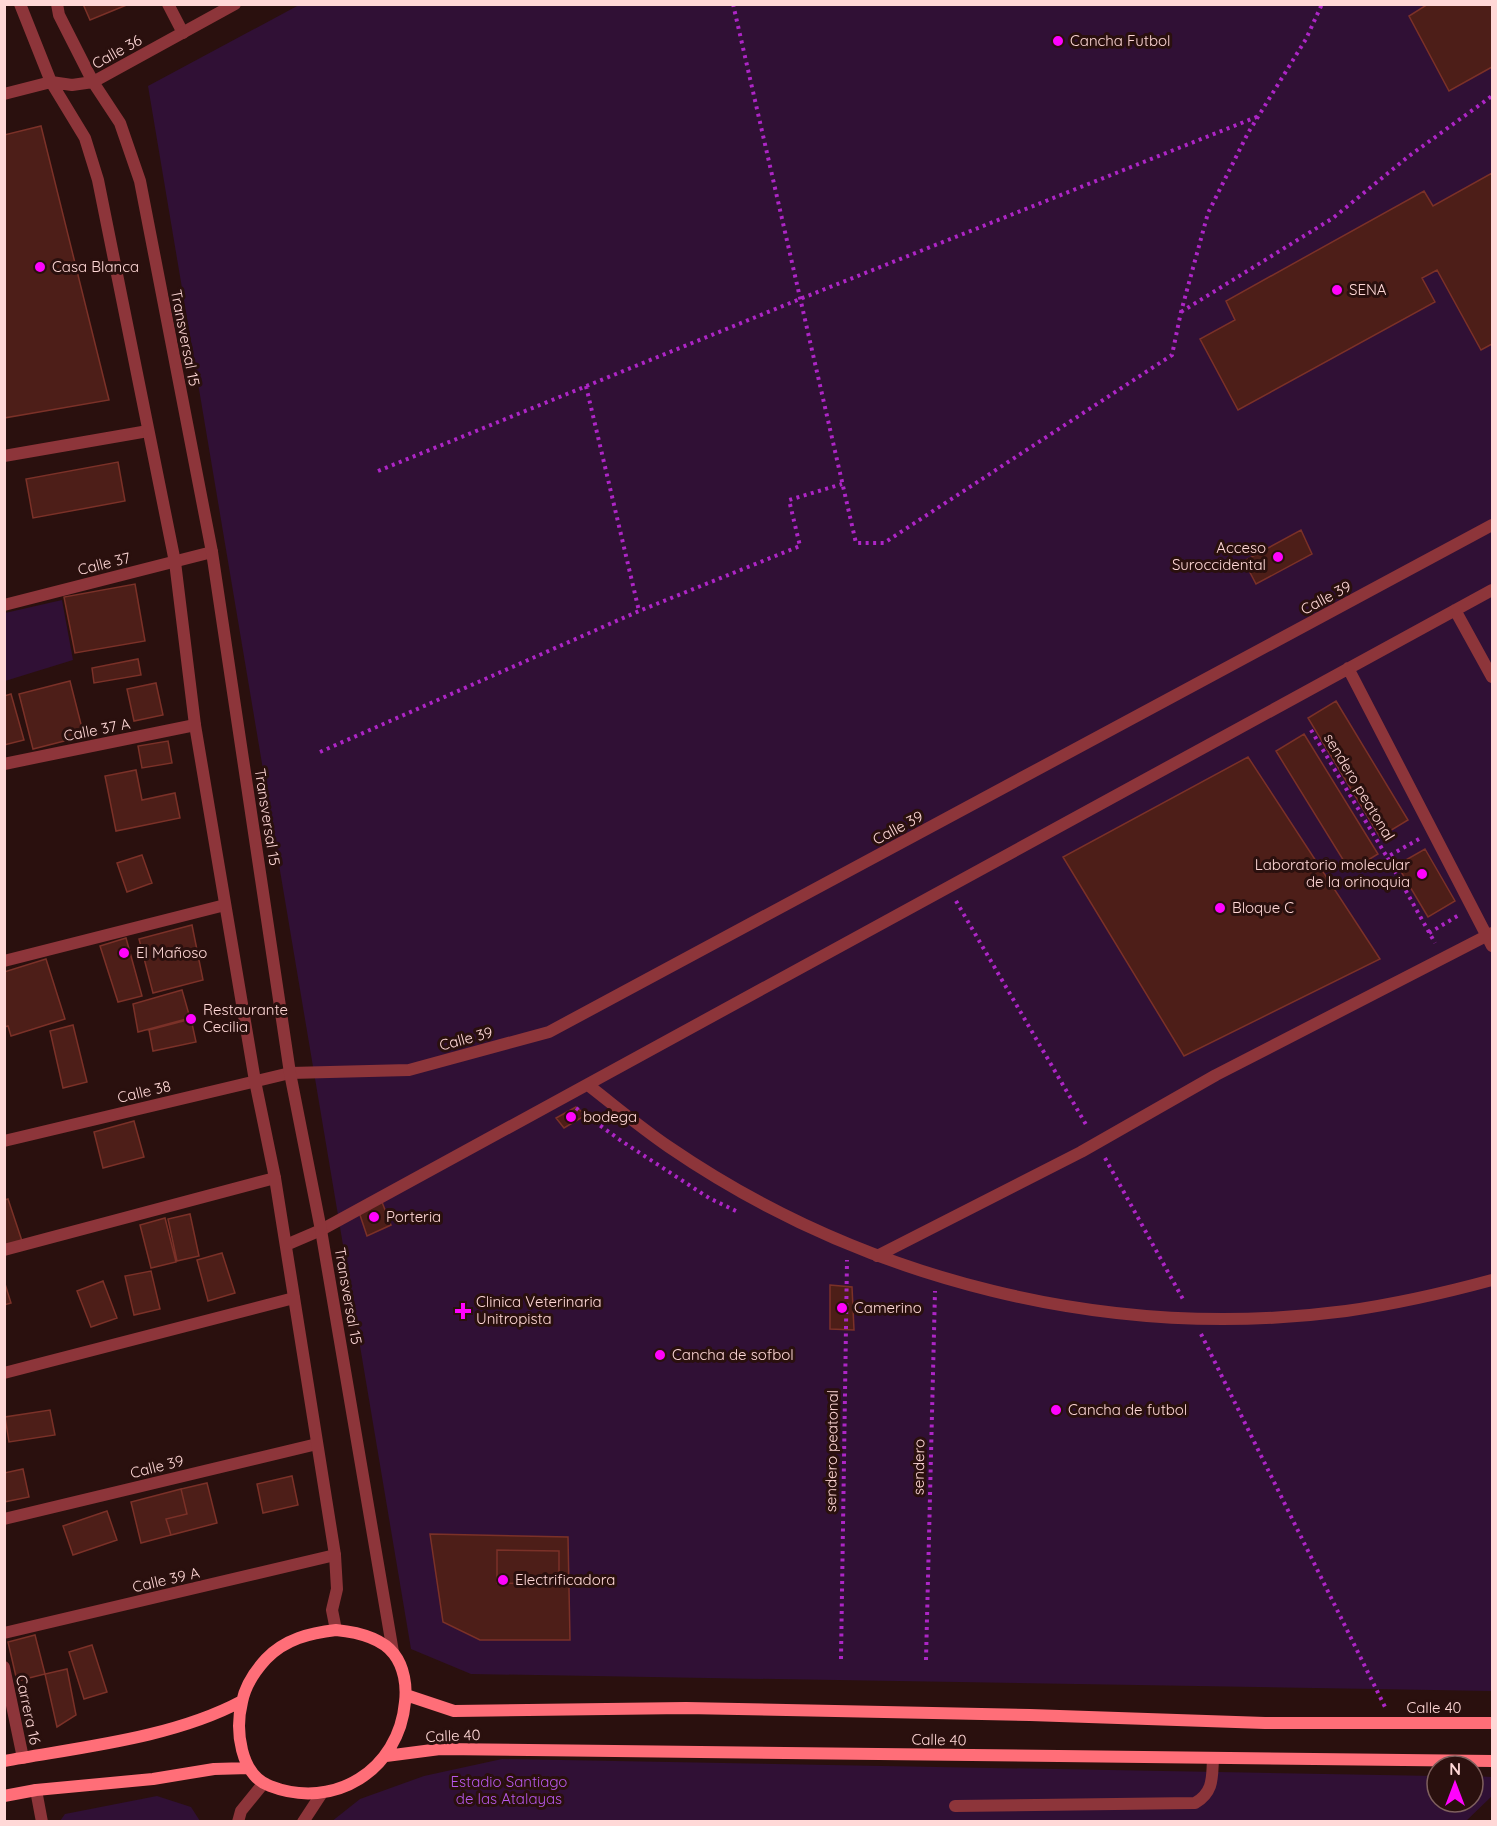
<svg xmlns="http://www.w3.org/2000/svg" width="1497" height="1826" font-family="Quicksand,sans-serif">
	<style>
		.green { fill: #301035 }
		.building { fill: #4d1e18; stroke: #7b3128; stroke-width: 1.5 }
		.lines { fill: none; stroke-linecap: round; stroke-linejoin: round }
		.path { stroke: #ad25c6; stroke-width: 4; stroke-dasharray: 3 4.5; stroke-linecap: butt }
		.service { stroke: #8d353a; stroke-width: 12 }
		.minor { stroke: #8d353a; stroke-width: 12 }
		.tertiary { stroke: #8d353a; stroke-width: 12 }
		.secondary { stroke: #ff6e78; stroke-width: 12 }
		.poi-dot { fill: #ff03fd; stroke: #2a100e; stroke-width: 2 }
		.labels { text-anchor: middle; stroke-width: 6; stroke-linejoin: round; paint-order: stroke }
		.poi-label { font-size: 15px; fill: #ffd8d7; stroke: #2a100e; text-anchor: start }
		.street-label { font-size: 15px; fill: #ffd8d7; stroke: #2a100e }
		.park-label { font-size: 15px; fill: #b858eb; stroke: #2a100e }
	</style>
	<rect width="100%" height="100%" fill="#2a100e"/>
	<!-- green -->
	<path class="green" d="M299 5H1492V1691L471 1674 411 1649 148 86Z
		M62 600 73 660 5 681V613Z
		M502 1759 1437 1776V1802H1473V1776L1492 1777V1796L1465 1822H331L360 1799 424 1776Z
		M157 1796 191 1807 200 1821H60L65 1814Z"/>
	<!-- building -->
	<path class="building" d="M83 4H129L90 20Z
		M1428 4H1492V67L1449 91 1409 16Z
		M41 126 109 400 4 418V135Z
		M1492 173V344L1481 350 1437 270 1422 278 1435 302 1238 410 1200 339 1235 320 1226 301 1424 191 1433 206Z
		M118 462 125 501 33 518 26 479Z
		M1301 530 1312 554 1256 584 1244 561Z
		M135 584 145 641 75 653 64 597Z
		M138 659 141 675 94 683 92 668Z
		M70 681 84 736 33 749 19 694Z
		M156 683 163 715 134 721 127 689Z
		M11 694 24 740 4 745V696Z
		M1336 701 1408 820 1380 837 1308 718Z
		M1304 734 1378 854 1350 871 1276 751Z
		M168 741 172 763 142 768 138 746Z
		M1248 757 1380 959 1184 1056 1063 857Z
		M136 770 142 800 175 793 180 818 116 831 105 776Z
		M1425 849 1455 901 1428 917 1397 865Z
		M142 855 152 883 127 892 117 863Z
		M192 925 203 980 153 993 139 939Z
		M126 938 142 996 118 1002 100 946Z
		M46 959 65 1019 11 1036 8 1026 4 1027V972Z
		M182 990 190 1018 138 1032 133 1004Z
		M191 1019 196 1042 153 1051 149 1030Z
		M73 1025 87 1082 63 1088 50 1031Z
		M576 1107 586 1115 564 1128 556 1118Z
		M134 1121 144 1157 103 1168 94 1132Z
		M380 1197 391 1225 367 1236 358 1209Z
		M8 1199 22 1241 4 1246V1200Z
		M190 1214 199 1256 177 1261 168 1219Z
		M165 1218 176 1262 151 1268 140 1225Z
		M222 1253 235 1293 208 1301 197 1260Z
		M151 1271 160 1309 134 1315 125 1276Z
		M103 1281 117 1318 91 1327 77 1291Z
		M5 1284 11 1303 4 1305V1285Z
		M830 1285 852 1287 854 1330 830 1329Z
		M50 1410 55 1435 9 1442 5 1417Z
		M23 1469 29 1497 4 1502V1473Z
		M292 1476 298 1505 263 1513 257 1484Z
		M207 1483 217 1523 171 1535 166 1519 187 1514 181 1489Z
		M181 1489 187 1514 166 1519 171 1535 141 1543 131 1502Z
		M107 1511 117 1540 73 1555 63 1526Z
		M430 1534 568 1537 570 1640H480L443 1622Z
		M497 1550 559 1551V1584L497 1583Z
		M35 1635 45 1674 17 1681 8 1642Z
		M92 1645 107 1692 84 1699 69 1652Z
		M67 1669 76 1715 57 1727 45 1674Z"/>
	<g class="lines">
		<!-- path -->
		<path class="path" d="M733 4 856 543H884L1172 355 1181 312 1208 213 1248 133 1306 39 1322 4
			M1181 312 1333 218 1409 156 1492 96
			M586 386 639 611
			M378 471 800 299 1259 116
			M1311 730 1387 857
			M320 752 639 611 800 546 789 500 842 484
			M1419 839 1387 857 1435 943
			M956 901 1088 1128
			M1429 933 1459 915
			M576 1108 620 1140 709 1198 736 1211
			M1105 1158 1184 1301
			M1201 1334 1385 1707
			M841 1659 847 1260
			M926 1660 935 1291"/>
		<!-- service -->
		<path class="service" d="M1455 610 1492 677
			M1348 668 1492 946
			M588 1085C615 1106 641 1128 669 1147 865 1281 1110 1342 1346 1311 1395 1304 1444 1293 1492 1280
			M286 1245 321 1230 1492 590
			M877 1256 1081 1152 1216 1075 1492 933
			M955 1806 1195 1803C1214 1792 1212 1777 1213 1758"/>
		<!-- minor -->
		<path class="minor" d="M168 4 183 33
			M4 456 148 431
			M4 605 212 552
			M4 764 195 725
			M4 961 225 905
			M4 1141 290 1073 409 1070 549 1032 1492 525
			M4 1250 275 1178
			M4 1373 294 1298
			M4 1519 317 1444
			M4 1633 335 1555
			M4 1667 23 1758
			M36 1790 42 1822
			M238 1822 241 1811 263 1784
			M303 1822 322 1793"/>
		<!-- tertiary -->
		<path class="tertiary" d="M20 4 51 82 85 138 98 180 175 562 195 725 255 1081 275 1178 335 1555 337 1589 332 1610 336 1630
			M57 4 59 15 93 82 120 123 140 181 212 552 290 1073 321 1230 393 1652
			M4 94 51 82 72 85 93 82 235 4"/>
		<!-- secondary -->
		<path class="secondary" d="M336 1630C356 1632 381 1637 394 1654 404 1667 407 1686 405 1702 399 1770 334 1811 270 1786 240 1775 235 1730 242 1702 245 1686 255 1671 266 1659 285 1639 310 1633 336 1630Z
			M406 1695 454 1711 686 1708 1030 1715 1265 1723H1492
			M386 1756 440 1749 1492 1761
			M4 1761C81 1747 173 1738 242 1701
			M4 1796 36 1790 153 1779 214 1769 249 1768"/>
	</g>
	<!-- markers -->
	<g class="poi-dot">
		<circle cx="1058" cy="41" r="6"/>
		<circle cx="40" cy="267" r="6"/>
		<circle cx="1337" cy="290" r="6"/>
		<circle cx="1278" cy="557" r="6"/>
		<circle cx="1422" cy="874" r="6"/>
		<circle cx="1220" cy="908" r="6"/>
		<circle cx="124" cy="953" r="6"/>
		<circle cx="191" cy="1019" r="6"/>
		<circle cx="571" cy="1117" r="6"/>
		<circle cx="374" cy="1217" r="6"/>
		<circle cx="842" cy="1308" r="6"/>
		<path d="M460 1302h6v6h6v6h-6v6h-6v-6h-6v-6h6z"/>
		<circle cx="660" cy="1355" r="6"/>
		<circle cx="1056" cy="1410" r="6"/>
		<circle cx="503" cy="1580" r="6"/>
	</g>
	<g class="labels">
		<!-- poi labels -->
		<g class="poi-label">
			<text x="1070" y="46">Cancha Futbol</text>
			<text x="52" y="272">Casa Blanca</text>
			<text x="1349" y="295">SENA</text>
			<text x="1266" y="553" text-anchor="end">Acceso<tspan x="1266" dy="17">Suroccidental</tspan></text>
			<text x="1410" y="870" text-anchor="end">Laboratorio molecular<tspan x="1410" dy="17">de la orinoquia</tspan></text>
			<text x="1232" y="913">Bloque C</text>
			<text x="136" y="958">El Mañoso</text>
			<text x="203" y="1015">Restaurante<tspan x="203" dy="17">Cecilia</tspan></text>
			<text x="583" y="1122">bodega</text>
			<text x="386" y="1222">Porteria</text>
			<text x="476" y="1307">Clinica Veterinaria<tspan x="476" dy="17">Unitropista</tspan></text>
			<text x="854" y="1313">Camerino</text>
			<text x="672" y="1360">Cancha de sofbol</text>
			<text x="1068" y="1415">Cancha de futbol</text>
			<text x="515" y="1585">Electrificadora</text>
		</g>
		<!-- street labels -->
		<g class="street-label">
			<text transform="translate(117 52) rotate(-29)" y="5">Calle 36</text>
			<text transform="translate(185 338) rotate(79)" y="5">Transversal 15</text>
			<text transform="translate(104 564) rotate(-14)" y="5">Calle 37</text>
			<text transform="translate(1326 598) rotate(-28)" y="5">Calle 39</text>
			<text transform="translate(97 730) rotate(-11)" y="5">Calle 37 A</text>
			<text transform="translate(1359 787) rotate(59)" y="5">sendero peatonal</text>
			<text transform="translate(267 817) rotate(81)" y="5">Transversal 15</text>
			<text transform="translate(898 828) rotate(-28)" y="5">Calle 39</text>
			<text transform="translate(466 1039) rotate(-15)" y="5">Calle 39</text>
			<text transform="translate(144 1092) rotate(-13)" y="5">Calle 38</text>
			<text transform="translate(348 1296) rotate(80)" y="5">Transversal 15</text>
			<text transform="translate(832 1451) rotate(-89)" y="5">sendero peatonal</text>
			<text transform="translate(157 1467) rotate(-14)" y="5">Calle 39</text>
			<text transform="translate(919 1467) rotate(-89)" y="5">sendero</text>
			<text transform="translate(166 1580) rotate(-13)" y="5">Calle 39 A</text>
			<text x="1434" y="1713">Calle 40</text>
			<text transform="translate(28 1710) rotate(78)" y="5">Carrera 16</text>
			<text transform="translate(453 1736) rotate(-2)" y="5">Calle 40</text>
			<text transform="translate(939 1740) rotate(1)" y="5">Calle 40</text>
		</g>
		<!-- park labels -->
		<g class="park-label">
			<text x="509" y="1787">Estadio Santiago<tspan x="509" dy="17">de las Atalayas</tspan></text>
		</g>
	</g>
	<!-- border -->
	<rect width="1497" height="1826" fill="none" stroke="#ffd8d7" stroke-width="12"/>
	<!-- north arrow -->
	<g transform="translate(1455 1784)"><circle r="28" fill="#2a100e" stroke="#7f605e" stroke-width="1.5"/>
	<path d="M0-4.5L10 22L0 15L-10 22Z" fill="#ff03fd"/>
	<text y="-9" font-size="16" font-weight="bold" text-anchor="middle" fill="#ffd8d7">N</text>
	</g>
</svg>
